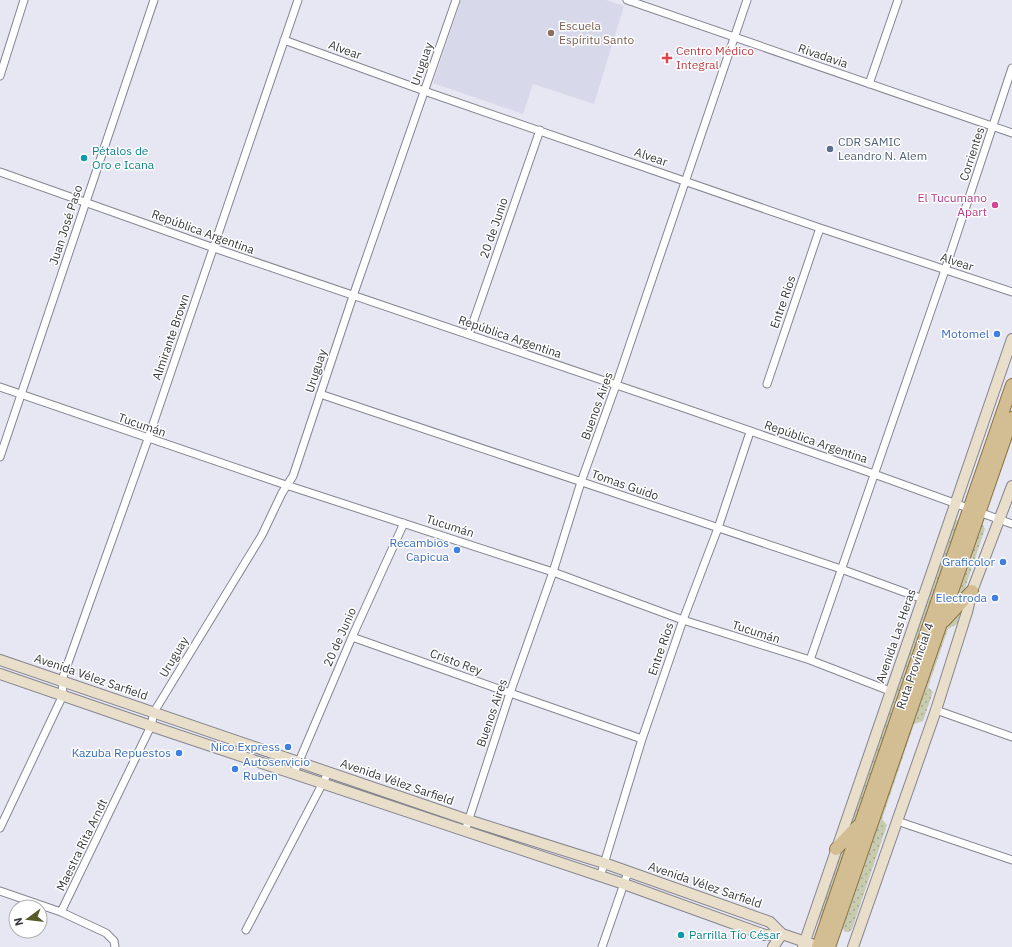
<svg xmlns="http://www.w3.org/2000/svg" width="1012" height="947" font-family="'IBM Plex Sans',sans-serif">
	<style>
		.built { fill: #d7d9ea }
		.grass { fill: url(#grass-dots) }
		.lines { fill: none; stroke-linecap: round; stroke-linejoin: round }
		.minor-casing { stroke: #84858f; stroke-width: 9 }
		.secondary-casing { stroke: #84858f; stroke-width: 12 }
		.primary-casing { stroke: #8a7245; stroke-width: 14 }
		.minor { stroke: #fff; stroke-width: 7 }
		.secondary { stroke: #e9dec9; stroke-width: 10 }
		.primary { stroke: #d3bd92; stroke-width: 12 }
		.education-dot { fill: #8d6e63; stroke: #fff; stroke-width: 1.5 }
		.health-dot { fill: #e0444e; stroke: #fff; stroke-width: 1.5 }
		.service-dot { fill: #5c6f8a; stroke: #fff; stroke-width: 1.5 }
		.culture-dot { fill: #0f9aa8; stroke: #fff; stroke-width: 1.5 }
		.hotel-dot { fill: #d1479c; stroke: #fff; stroke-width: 1.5 }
		.shop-dot { fill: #3f7fe0; stroke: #fff; stroke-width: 1.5 }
		.labels { text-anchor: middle; stroke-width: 3; stroke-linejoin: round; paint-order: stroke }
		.education-label { font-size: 12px; fill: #785e54; stroke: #fff; text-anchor: start }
		.street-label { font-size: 12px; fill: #38393d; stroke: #fff }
		.health-label { font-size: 12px; fill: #be3a42; stroke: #fff; text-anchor: start }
		.service-label { font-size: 12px; fill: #4e5e75; stroke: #fff; text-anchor: start }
		.culture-label { font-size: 12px; fill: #0d838f; stroke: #fff; text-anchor: start }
		.hotel-label { font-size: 12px; fill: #b23c85; stroke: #fff; text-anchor: end }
		.shop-label { font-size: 12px; fill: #366cbe; stroke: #fff; text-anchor: end }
	</style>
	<defs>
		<pattern id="grass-dots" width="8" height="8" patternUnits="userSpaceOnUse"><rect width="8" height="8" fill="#c7ccb1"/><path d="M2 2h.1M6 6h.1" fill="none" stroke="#a3a791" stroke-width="1.8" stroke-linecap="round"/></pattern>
	</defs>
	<rect width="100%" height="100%" fill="#e6e7f3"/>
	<!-- built -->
	<path class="built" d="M461 0H606L624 6 594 104 533 84 523 114 433 83Z"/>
	<!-- grass -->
	<path class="grass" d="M957 520 960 523 859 815 851 830H849L953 521Z
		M981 525H983L985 529 964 591 954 602Z
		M960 612 961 614 957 624 948 629 928 687 933 692 923 721 914 724 882 819 887 825 852 929 849 932H845L842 927 944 626Z
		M847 844 821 921H820L819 917 832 879 838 857Z"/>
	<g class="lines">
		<!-- minor casing -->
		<g class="minor-casing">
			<path id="minor" d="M627 0 1012 133
				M284 40 430 93 820 228 1012 292
				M0 76 24 0
				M869 84 898 0
				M0 172 214 248 684 408 874 474 1012 524
				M469 334 540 130
				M767 384 820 228
				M0 387 280 483 553 572 683 620 810 660 890 691
				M320 394 841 569 923 599
				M0 457 154 0
				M352 637 510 693 642 739
				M810 660 945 270 1012 68
				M936 710 1012 737
				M294 773 352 637 404 523
				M897 821 1012 860
				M0 828 63 695 62 680 64 674 148 439 298 0
				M465 831 510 693 553 572 581 482 616 385 747 0
				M600 877 642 739 683 620 718 528 750 432
				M0 891 61 912
				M246 930 328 773
				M115 947 114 941 106 933 61 912 151 726 154 712 262 535 282 493 293 476 353 296 456 0
				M602 947 628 872"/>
		</g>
		<!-- secondary casing -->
		<g class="secondary-casing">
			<path id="secondary" d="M0 660 468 820 604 863 770 922 782 934
				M0 674 151 726 624 884 765 935 782 934 820 947
				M773 947 782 934
				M803 947 1012 339
				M853 947 936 710 967 612 972 591 1012 486"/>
		</g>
		<!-- primary casing -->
		<g class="primary-casing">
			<path id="primary" d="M944 621 972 591
				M836 849 858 826
				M818 947 1012 385
				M829 947 1012 418"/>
		</g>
		<!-- minor -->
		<use href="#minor" class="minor"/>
		<!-- secondary -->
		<use href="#secondary" class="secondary"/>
		<!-- primary -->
		<use href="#primary" class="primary"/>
	</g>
	<!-- markers -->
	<circle class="education-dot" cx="551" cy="33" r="4"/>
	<path class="health-dot" d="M665 52h4v4h4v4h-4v4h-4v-4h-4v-4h4z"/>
	<circle class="service-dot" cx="830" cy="149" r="4"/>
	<g class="culture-dot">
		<circle cx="84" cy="158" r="4"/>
		<circle cx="681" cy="935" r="4"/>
	</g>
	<circle class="hotel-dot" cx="995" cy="205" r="4"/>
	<g class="shop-dot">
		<circle cx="997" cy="334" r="4"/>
		<circle cx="457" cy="550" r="4"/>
		<circle cx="1003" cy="562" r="4"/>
		<circle cx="995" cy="598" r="4"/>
		<circle cx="288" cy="747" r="4"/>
		<circle cx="179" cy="753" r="4"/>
		<circle cx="235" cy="769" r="4"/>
	</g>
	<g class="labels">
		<!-- education labels -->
		<g class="education-label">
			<text x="559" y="30">Escuela<tspan x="559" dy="14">Espíritu Santo</tspan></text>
		</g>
		<!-- street labels -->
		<g class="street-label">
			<text transform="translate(345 50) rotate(20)" y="4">Alvear</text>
			<text transform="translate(823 56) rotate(19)" y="4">Rivadavia</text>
			<text transform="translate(422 64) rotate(-71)" y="4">Uruguay</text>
			<text transform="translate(972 154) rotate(-72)" y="4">Corrientes</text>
			<text transform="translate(651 157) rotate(19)" y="4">Alvear</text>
			<text transform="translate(66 225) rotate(-72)" y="4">Juan José Paso</text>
			<text transform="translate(494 228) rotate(-71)" y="4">20 de Junio</text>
			<text transform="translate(203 232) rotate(20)" y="4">República Argentina</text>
			<text transform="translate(957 262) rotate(18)" y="4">Alvear</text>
			<text transform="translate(783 302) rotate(-71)" y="4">Entre Ríos</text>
			<text transform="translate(171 337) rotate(-71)" y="4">Almirante Brown</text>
			<text transform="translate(510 337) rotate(19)" y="4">República Argentina</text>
			<text transform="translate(316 371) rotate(-72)" y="4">Uruguay</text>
			<text transform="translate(597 406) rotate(-70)" y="4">Buenos Aires</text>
			<text transform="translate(142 425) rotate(19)" y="4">Tucumán</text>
			<text transform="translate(816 442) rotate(19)" y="4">República Argentina</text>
			<text transform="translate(625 485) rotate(19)" y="4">Tomas Guido</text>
			<text transform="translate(450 526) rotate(18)" y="4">Tucumán</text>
			<text transform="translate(756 632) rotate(18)" y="4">Tucumán</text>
			<text transform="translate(896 636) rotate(-71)" y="4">Avenida Las Heras</text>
			<text transform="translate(340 637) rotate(-66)" y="4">20 de Junio</text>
			<text transform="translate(661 649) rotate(-71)" y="4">Entre Ríos</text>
			<text transform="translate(174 657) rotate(-59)" y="4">Uruguay</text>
			<text transform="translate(456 662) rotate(20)" y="4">Cristo Rey</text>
			<text transform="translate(915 666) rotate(-71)" y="4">Ruta Provincial 4</text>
			<text transform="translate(91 677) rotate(19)" y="4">Avenida Vélez Sarfield</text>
			<text transform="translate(492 713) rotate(-71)" y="4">Buenos Aires</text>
			<text transform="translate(397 782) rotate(19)" y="4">Avenida Vélez Sarfield</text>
			<text transform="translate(82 845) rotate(-64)" y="4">Maestra Rita Arndt</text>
			<text transform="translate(705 885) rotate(19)" y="4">Avenida Vélez Sarfield</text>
		</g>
		<!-- health labels -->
		<g class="health-label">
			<text x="676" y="55">Centro Médico<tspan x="676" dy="14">Integral</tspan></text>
		</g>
		<!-- service labels -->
		<g class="service-label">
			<text x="838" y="146">CDR SAMIC<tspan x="838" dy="14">Leandro N. Alem</tspan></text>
		</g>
		<!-- culture labels -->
		<g class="culture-label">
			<text x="92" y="155">Pétalos de<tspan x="92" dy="14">Oro e Icana</tspan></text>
			<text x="689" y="939">Parrilla Tío César</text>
		</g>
		<!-- hotel labels -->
		<g class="hotel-label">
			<text x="987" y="202">El Tucumano<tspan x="987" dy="14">Apart</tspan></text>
		</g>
		<!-- shop labels -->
		<g class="shop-label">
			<text x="989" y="338">Motomel</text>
			<text x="449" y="547">Recambios<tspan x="449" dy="14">Capicua</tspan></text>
			<text x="995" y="566">Graficolor</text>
			<text x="987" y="602">Electroda</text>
			<text x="280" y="751">Nico Express</text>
			<text x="171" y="757">Kazuba Repuestos</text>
			<text x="243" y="766" text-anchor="start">Autoservicio<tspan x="243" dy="14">Ruben</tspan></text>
		</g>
	</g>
	<!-- north arrow -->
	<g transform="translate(28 919) rotate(255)"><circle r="19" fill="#ffffff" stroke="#afb0b1"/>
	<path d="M0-3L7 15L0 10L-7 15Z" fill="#575b29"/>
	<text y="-6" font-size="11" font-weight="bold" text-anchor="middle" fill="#38393d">N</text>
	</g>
</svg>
